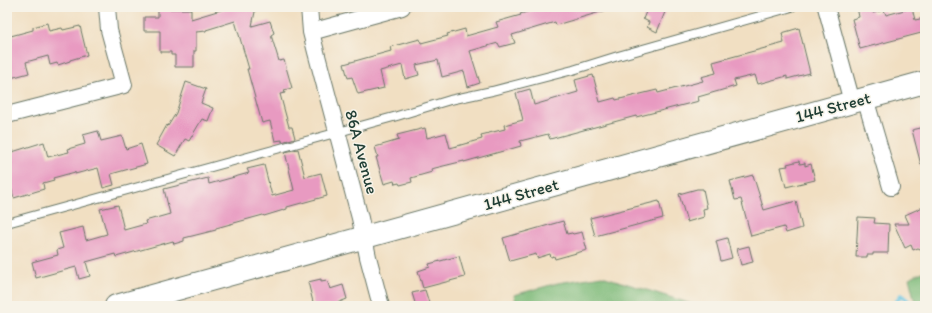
<svg xmlns="http://www.w3.org/2000/svg" width="932" height="313" font-family="Itim,sans-serif">
	<style>
		.forest { fill: #7fbb7a; stroke: #4f7c57 }
		.lines { fill: none; stroke-linecap: round; stroke-linejoin: round }
		.stream { stroke: #64c4e2; stroke-width: 4 }
		.building { fill: #e89ac1 }
		.service-casing { stroke: #687666; stroke-width: 10 }
		.minor-casing { stroke: #687666; stroke-width: 18 }
		.secondary-casing { stroke: #687666; stroke-width: 24 }
		.service { stroke: #fff; stroke-width: 8 }
		.minor { stroke: #fff; stroke-width: 16 }
		.secondary { stroke: #fff; stroke-width: 22 }
		.labels { text-anchor: middle; stroke-width: 3; stroke-linejoin: round; paint-order: stroke }
		.street-label { font-size: 17px; fill: #1f3d34; stroke: #f7f3e8 }
	</style>
	<rect width="100%" height="100%" fill="#f7f3e8"/>
	<filter id="ink" filterUnits="userSpaceOnUse"><feTurbulence type="fractalNoise" baseFrequency=".025" numOctaves="2"/><feDisplacementMap in="SourceGraphic" scale="8" xChannelSelector="R" yChannelSelector="G"/><feConvolveMatrix kernelMatrix="1 2 1 2 8 2 1 2 1" color-interpolation-filters="sRGB"/></filter>
	<filter id="wash" filterUnits="userSpaceOnUse"><feTurbulence type="fractalNoise" baseFrequency=".012" numOctaves="4" result="noise"/><feDisplacementMap in="SourceGraphic" scale="16" xChannelSelector="R" yChannelSelector="G"/><feGaussianBlur stdDeviation="0.9" result="paint"/><feColorMatrix in="noise" values="0 0 0 0 0 0 0 0 0 0 0 0 0 0 0 0 0 1.4 0 .05"/><feComposite in="paint" operator="in"/></filter>
	<g filter="url(#wash)">
		<rect width="100%" height="100%" fill="#f1dfc2"/>
		<!-- forest -->
		<path class="forest" d="M925 271V306H916L909 278Z
			M602 276 695 305V306H517L514 295 558 283Z"/>
		<g class="lines">
			<!-- stream -->
			<path class="stream" d="M615 306H618
				M893 306 901 295 915 306"/>
		</g>
		<g id="blocks">
			<!-- building -->
			<path class="building" d="M224 7H256L252 26 270 21 274 33 271 35 279 61 284 60 292 88 284 90 285 93 280 94 289 127H292L295 138 282 142V140L275 141 270 121 262 123 247 69H249L235 21 206 30V31L196 32V51H194V67H175V55H171V52H160V31H144V17H158V9H191V19L224 9Z
				M544 7H607V10L556 25 555 22 512 35 515 43 500 47 498 43 470 51 480 83 468 87 464 71 442 77 438 60 416 65 419 75 405 79 402 65 380 71 384 88 358 94 352 77 348 78 344 64 391 51 390 47 420 39 421 43 448 36 447 34 465 29 466 36 498 27 496 22 521 15 520 14Z
				M648 7H667L657 32 647 27 649 22 643 19Z
				M857 7H872L873 13 884 10 886 15 912 8 915 20 925 18V32L860 49 852 19 859 17Z
				M47 23 49 31 62 28 63 30 80 26 87 55 70 60V61L58 65 57 63 50 65 48 56 26 62 29 73 7 79V37L33 30V27Z
				M799 28 810 73 787 79V76L758 84 755 75 734 80 736 86 698 97 699 101 636 117V116L550 139 548 134 520 141 521 146 464 162V161L431 169 432 172 411 178 412 182 400 185 399 183 395 184 394 181 384 184 376 157H378L375 147 399 140 397 135 425 128 427 138 446 133 450 148 482 139 481 135 505 129 504 125 523 120 516 93 530 89 534 105 578 92 575 80 593 75 600 102 615 98 616 100 657 90 658 93 703 81 701 77 716 73 713 62 784 43 782 33Z
				M186 82 206 89 201 103 213 108 208 121 202 119 189 141 185 139 175 156 156 145 167 125 168 126 176 113Z
				M925 127V164L921 165 912 130Z
				M98 131 101 141 122 136 126 149 141 144 147 164 111 174 114 185 103 188 98 168 75 174V172L53 178 54 180 43 183 44 189 14 198 7 173V167L12 165 9 153 44 142 48 157 69 152 68 149 85 144 83 135Z
				M298 149 305 177 321 173 327 196 287 207V209L264 216 263 215 216 228V230L184 238V241L174 244 173 241 116 257 115 254 86 262 90 276 79 279 76 267 36 278 32 262 58 255 57 250 63 248 59 233 83 227 86 240 107 234 100 209 118 205 124 230 146 224 145 221 170 214 164 189 208 178 209 184 249 173 247 169 264 165 272 196 294 190 285 152Z
				M799 161 800 164 805 163V166L811 164 815 180 786 187 781 167 788 166 787 164Z
				M753 175 764 210 796 201 802 228 786 233 784 227 751 236 741 199 735 200 730 181Z
				M697 189H703L707 208 703 209 704 217 687 222 679 194Z
				M659 201 663 218 595 236 590 218Z
				M925 206V251L918 248 913 250 911 245 905 248 894 224H909L905 215Z
				M858 217 875 218 874 223 889 224 888 253H873V255H867V257H856Z
				M563 221 567 234 572 233 573 234 582 232 587 250 555 259 554 256 551 257 550 254 537 258 536 254 510 261 503 238Z
				M727 238 732 258 721 261 716 241Z
				M749 246 753 262 741 265 737 249Z
				M459 256 465 277 423 288 418 271 430 267 429 264Z
				M321 279V281L327 280 330 289 343 285 347 299 337 303 338 306H314L308 282Z
				M425 290 430 306H416L412 293Z"/>
		</g>
	</g>
	<g filter="url(#ink)">
		<use href="#blocks" fill-opacity="0" stroke="#687666" stroke-width="1"/>
		<g class="lines">
			<!-- service casing -->
			<g class="service-casing">
				<path id="service" d="M7 223 397 116 450 100 492 91 573 70 618 56 792 7"/>
			</g>
			<!-- minor casing -->
			<g class="minor-casing">
				<path id="minor" d="M309 7 311 32 316 52 360 218 368 257 381 306
					M826 7 852 102
					M311 32 402 7
					M865 98 891 187
					M7 115 124 85 109 30 107 7"/>
			</g>
			<!-- secondary casing -->
			<g class="secondary-casing">
				<path id="secondary" d="M116 306 925 82"/>
			</g>
			<!-- service -->
			<use href="#service" class="service"/>
			<!-- minor -->
			<use href="#minor" class="minor"/>
			<!-- secondary -->
			<use href="#secondary" class="secondary"/>
		</g>
	</g>
	<g class="labels">
		<!-- street labels -->
		<g class="street-label">
			<text transform="translate(833 107) rotate(-15)" y="6">144 Street</text>
			<text transform="translate(362 152) rotate(75)" y="6">86A Avenue</text>
			<text transform="translate(521 194) rotate(-16)" y="6">144 Street</text>
		</g>
	</g>
	<!-- margin -->
	<rect width="932" height="313" fill="none" stroke="#f7f3e8" stroke-width="24"/>
</svg>
